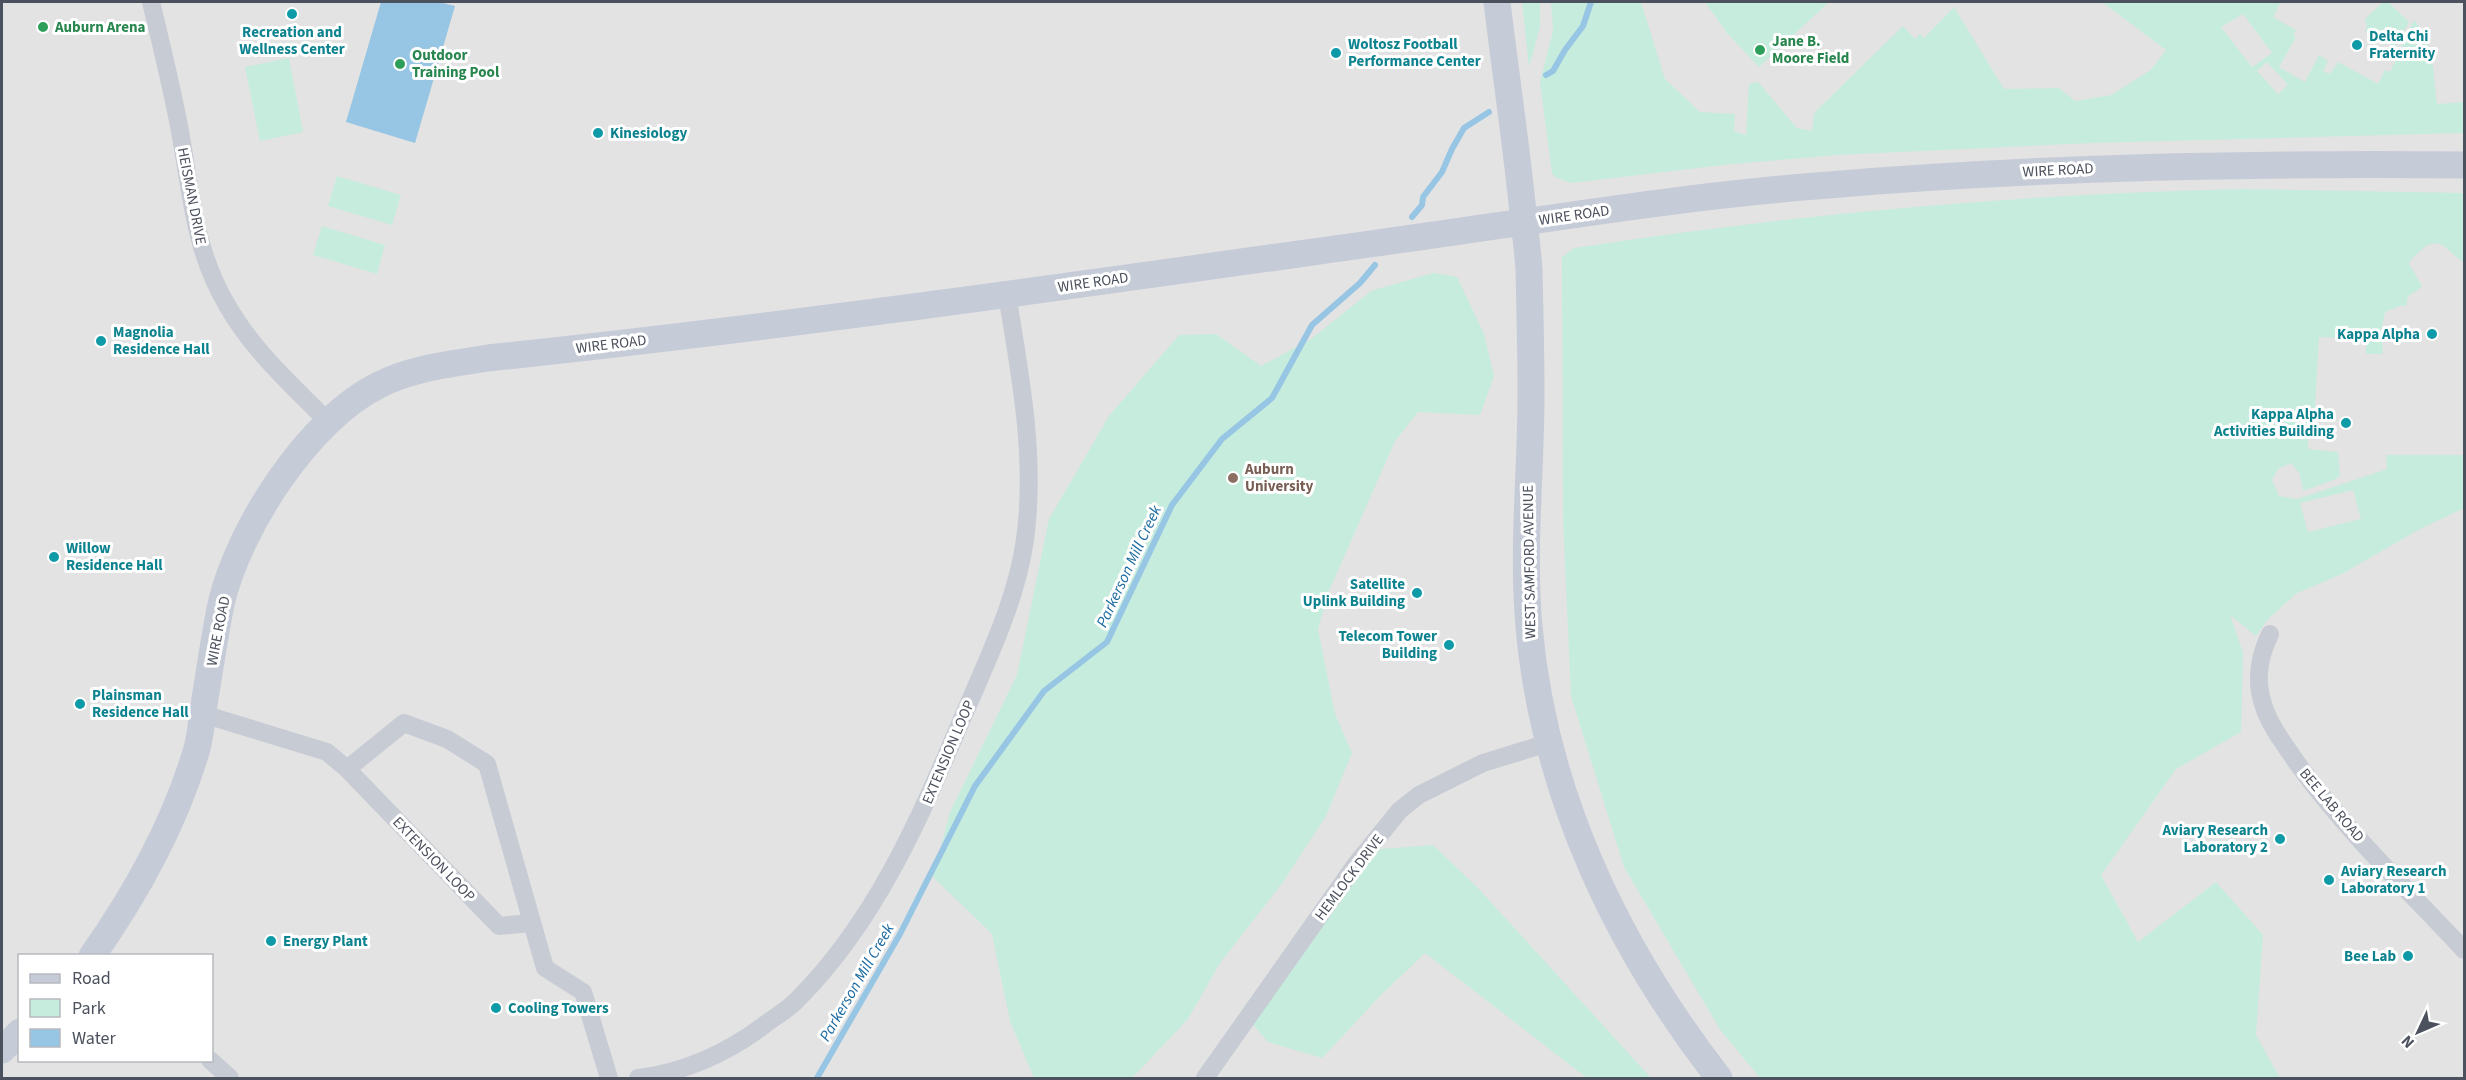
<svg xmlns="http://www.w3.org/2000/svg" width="2466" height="1080" font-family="'Source Sans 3',sans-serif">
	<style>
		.education { fill: #e4e3e3; fill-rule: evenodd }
		.green { fill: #c5ecdc; fill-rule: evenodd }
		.water { fill: #97c5e4 }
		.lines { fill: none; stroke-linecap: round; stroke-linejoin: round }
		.stream { stroke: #97c5e4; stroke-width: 6 }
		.street { stroke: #c6cbd4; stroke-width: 18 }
		.secondary { stroke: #c6cbd8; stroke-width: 27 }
		.culture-dot { fill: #0f9aa8; stroke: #fff; stroke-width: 2 }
		.leisure-dot { fill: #2e9e5b; stroke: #fff; stroke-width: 2 }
		.education-dot { fill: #8d6e63; stroke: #fff; stroke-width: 2 }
		.labels { text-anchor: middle; stroke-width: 6; stroke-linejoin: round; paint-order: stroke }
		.leisure-label { font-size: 15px; font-weight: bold; fill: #27864d; stroke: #fff; text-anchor: start }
		.culture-label { font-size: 15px; font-weight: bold; fill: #0d838f; stroke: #fff; text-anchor: start }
		.street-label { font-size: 15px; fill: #4b515d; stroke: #fff }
		.education-label { font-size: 15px; font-weight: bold; fill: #785e54; stroke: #fff; text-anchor: start }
		.water-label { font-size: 16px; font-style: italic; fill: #1b6aa0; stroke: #fff }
	</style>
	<rect width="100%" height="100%" fill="#f3f2f1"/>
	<!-- education -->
	<path class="education" d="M2 2H2464V1078H2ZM20 956H212V1060H20Z"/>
	<!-- green -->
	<path class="green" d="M1522 2H1540V27L1529 67Z
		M1551 2H1641L1665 79 1700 112 1735 114 1734 131 1746 135 1749 84 1758 82 1797 128 1812 131 1814 113 1903 26 1915 39 1920 34 1924 38 1954 7 2004 89 2059 88 2075 101 2111 95 2151 70 2166 50 2102 2H2281L2273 17 2296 30 2293 35 2296 37 2279 67 2305 82 2319 55 2328 61 2323 71 2330 74 2338 62 2378 84 2385 70 2390 72 2414 20C2435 42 2433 76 2437 104L2464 102V133L2093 143 1837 155 1732 164 1571 183 1555 177 1552 173 1540 82 1553 31ZM2243 14 2272 53 2252 67 2221 27ZM2267 62 2288 85 2278 94 2257 71Z
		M1705 2H1829L1759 67 1727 33Z
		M2383 2H2388L2409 22 2395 47 2365 31 2367 26 2365 19Z
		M289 58 303 132 260 141 245 67Z
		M337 176 401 195 392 225 328 206Z
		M2241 189 2464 193V262C2449 256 2441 229 2418 253 2414 257 2411 258 2409 264L2422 286 2418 290 2408 296 2406 306H2400L2385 312 2381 332 2383 354H2366V339L2319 337 2315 408 2308 414V449L2338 452 2340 476 2336 479 2303 491 2300 474 2291 463 2278 469 2272 480 2279 496 2297 499 2387 469 2386 455H2464V508L2418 530 2342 574 2297 593 2268 619 2256 636 2230 615 2243 653 2241 732 2176 769 2101 875 2138 942 2216 882 2263 935 2256 1035 2280 1078H1760L1721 1031 1624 867 1571 696 1563 519 1562 257 1574 248C1795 214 2017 194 2241 189ZM2353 490 2361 519 2308 532 2300 503Z
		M322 226 385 245 377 274 313 255Z
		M1433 273 1457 277 1484 334 1494 376 1480 415 1418 412 1395 441 1329 591 1318 629 1335 714 1352 753 1326 816 1283 882 1220 963 1188 1019 1132 1078H1034L1010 1021 992 934 933 877 950 812 1017 675 1049 519 1109 416 1179 335 1216 334 1261 366 1311 339 1371 291Z
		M1433 845 1478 888 1651 1078H1587L1425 953 1382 994 1322 1058 1268 1042 1247 1018 1368 850Z"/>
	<!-- water -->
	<path class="water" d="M381 2H439L455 6 415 143 346 122Z"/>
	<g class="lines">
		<!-- stream -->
		<path class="stream" d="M1546 75 1553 71 1565 50 1583 26 1591 2
			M1412 217 1422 205 1423 197 1442 172 1452 149 1464 128 1489 112
			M817 1078 900 934 975 786 1044 691 1107 642 1172 505 1222 439 1272 398 1312 325 1360 283 1375 265"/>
		<!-- street -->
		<path class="street" d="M151 2C161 43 171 84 179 126 191 189 193 248 227 305 253 351 292 385 328 422
			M2270 634C2259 657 2255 679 2263 704 2269 725 2285 745 2297 763 2346 831 2407 889 2464 950
			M203 714 327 752 347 769 499 926 531 923
			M347 769 404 723 447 739 487 764 545 968 583 992 609 1078
			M210 1060 230 1078
			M638 1078C683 1073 727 1053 763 1026 774 1017 788 1010 797 1000 876 921 919 820 962 719 989 656 1022 590 1027 521 1034 445 1019 369 1007 294
			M1205 1078 1356 864 1400 810 1419 795 1483 763 1548 743"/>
		<!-- secondary -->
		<path class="secondary" d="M1497 2C1505 69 1515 136 1522 203 1524 226 1528 249 1529 271 1530 312 1531 354 1531 395 1531 473 1522 549 1529 627 1544 794 1617 947 1719 1078
			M92 956C135 895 173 827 195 755 200 741 201 726 203 711 209 675 214 639 221 604 238 529 309 419 379 385 412 368 451 364 488 358 783 327 1077 285 1370 244 1518 224 1666 198 1816 186 2031 167 2248 163 2464 165
			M2 1050 20 1032"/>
	</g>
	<!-- markers -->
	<g class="culture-dot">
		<circle cx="292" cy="14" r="6"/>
		<circle cx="2357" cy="45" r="6"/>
		<circle cx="1336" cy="53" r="6"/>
		<circle cx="598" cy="133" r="6"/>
		<circle cx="2432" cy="334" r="6"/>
		<circle cx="101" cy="341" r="6"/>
		<circle cx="2346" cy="423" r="6"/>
		<circle cx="54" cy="557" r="6"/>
		<circle cx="1417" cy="593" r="6"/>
		<circle cx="1449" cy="645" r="6"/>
		<circle cx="80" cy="704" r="6"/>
		<circle cx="2280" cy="839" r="6"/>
		<circle cx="2329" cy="880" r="6"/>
		<circle cx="271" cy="941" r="6"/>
		<circle cx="2408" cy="956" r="6"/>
		<circle cx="496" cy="1008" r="6"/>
	</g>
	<g class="leisure-dot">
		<circle cx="43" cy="27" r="6"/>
		<circle cx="1760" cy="50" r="6"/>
		<circle cx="400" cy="64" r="6"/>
	</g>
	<circle class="education-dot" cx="1233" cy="478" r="6"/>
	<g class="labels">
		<!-- leisure labels -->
		<g class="leisure-label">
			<text x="55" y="32">Auburn Arena</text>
			<text x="1772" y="46">Jane B.<tspan x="1772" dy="17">Moore Field</tspan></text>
			<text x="412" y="60">Outdoor<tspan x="412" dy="17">Training Pool</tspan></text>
		</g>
		<!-- culture labels -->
		<g class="culture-label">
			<text x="292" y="37" text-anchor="middle">Recreation and<tspan x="292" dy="17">Wellness Center</tspan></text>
			<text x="2369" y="41">Delta Chi<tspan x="2369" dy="17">Fraternity</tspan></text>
			<text x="1348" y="49">Woltosz Football<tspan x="1348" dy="17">Performance Center</tspan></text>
			<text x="610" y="138">Kinesiology</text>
			<text x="113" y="337">Magnolia<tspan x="113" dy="17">Residence Hall</tspan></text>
			<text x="2420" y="339" text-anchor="end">Kappa Alpha</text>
			<text x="2334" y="419" text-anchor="end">Kappa Alpha<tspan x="2334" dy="17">Activities Building</tspan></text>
			<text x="66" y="553">Willow<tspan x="66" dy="17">Residence Hall</tspan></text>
			<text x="1405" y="589" text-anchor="end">Satellite<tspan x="1405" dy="17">Uplink Building</tspan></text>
			<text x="1437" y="641" text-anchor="end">Telecom Tower<tspan x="1437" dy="17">Building</tspan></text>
			<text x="92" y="700">Plainsman<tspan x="92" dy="17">Residence Hall</tspan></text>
			<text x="2268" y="835" text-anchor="end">Aviary Research<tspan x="2268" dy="17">Laboratory 2</tspan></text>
			<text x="2341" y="876">Aviary Research<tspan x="2341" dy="17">Laboratory 1</tspan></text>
			<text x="283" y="946">Energy Plant</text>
			<text x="2396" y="961" text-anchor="end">Bee Lab</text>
			<text x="508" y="1013">Cooling Towers</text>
		</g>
		<!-- street labels -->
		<g class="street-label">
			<text transform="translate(2058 170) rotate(-3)" y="5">WIRE ROAD</text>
			<text transform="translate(192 196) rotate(79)" y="5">HEISMAN DRIVE</text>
			<text transform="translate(1574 215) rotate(-8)" y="5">WIRE ROAD</text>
			<text transform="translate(1093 282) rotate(-8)" y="5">WIRE ROAD</text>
			<text transform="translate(611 344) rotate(-7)" y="5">WIRE ROAD</text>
			<text transform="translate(1529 562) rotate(-91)" y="5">WEST SAMFORD AVENUE</text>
			<text transform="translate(218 631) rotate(-79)" y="5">WIRE ROAD</text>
			<text transform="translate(948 752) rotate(-67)" y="5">EXTENSION LOOP</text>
			<text transform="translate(2332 805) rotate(50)" y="5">BEE LAB ROAD</text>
			<text transform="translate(434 859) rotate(46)" y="5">EXTENSION LOOP</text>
			<text transform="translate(1349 877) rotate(-53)" y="5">HEMLOCK DRIVE</text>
		</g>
		<!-- education labels -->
		<g class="education-label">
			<text x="1245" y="474">Auburn<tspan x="1245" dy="17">University</tspan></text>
		</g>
		<!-- water labels -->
		<g class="water-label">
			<text transform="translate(1128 566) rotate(-65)" y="6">Parkerson Mill Creek</text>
			<text transform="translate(856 982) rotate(-60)" y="6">Parkerson Mill Creek</text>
		</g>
	</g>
	<!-- border -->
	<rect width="2466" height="1080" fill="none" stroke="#4b515d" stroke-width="6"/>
	<!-- legend -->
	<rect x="18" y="954" width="195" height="108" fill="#ffffff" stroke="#b7b9be" stroke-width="1.5"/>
	<rect x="30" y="974" width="30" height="9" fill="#c6cbd8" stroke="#b7b9be" stroke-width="1.5"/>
	<text x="72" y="984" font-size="18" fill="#4b515d">Road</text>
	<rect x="30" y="999" width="30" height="18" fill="#c5ecdc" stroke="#b7b9be" stroke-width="1.5"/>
	<text x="72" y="1014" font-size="18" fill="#4b515d">Park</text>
	<rect x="30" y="1029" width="30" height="18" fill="#97c5e4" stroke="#b7b9be" stroke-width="1.5"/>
	<text x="72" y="1044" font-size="18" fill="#4b515d">Water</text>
	<!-- north arrow -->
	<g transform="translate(2418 1032) rotate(226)" stroke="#ffffff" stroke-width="4.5" paint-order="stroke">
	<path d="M0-4.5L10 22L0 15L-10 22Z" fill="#4b515d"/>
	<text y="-9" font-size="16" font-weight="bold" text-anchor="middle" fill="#4b515d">N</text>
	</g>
</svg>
